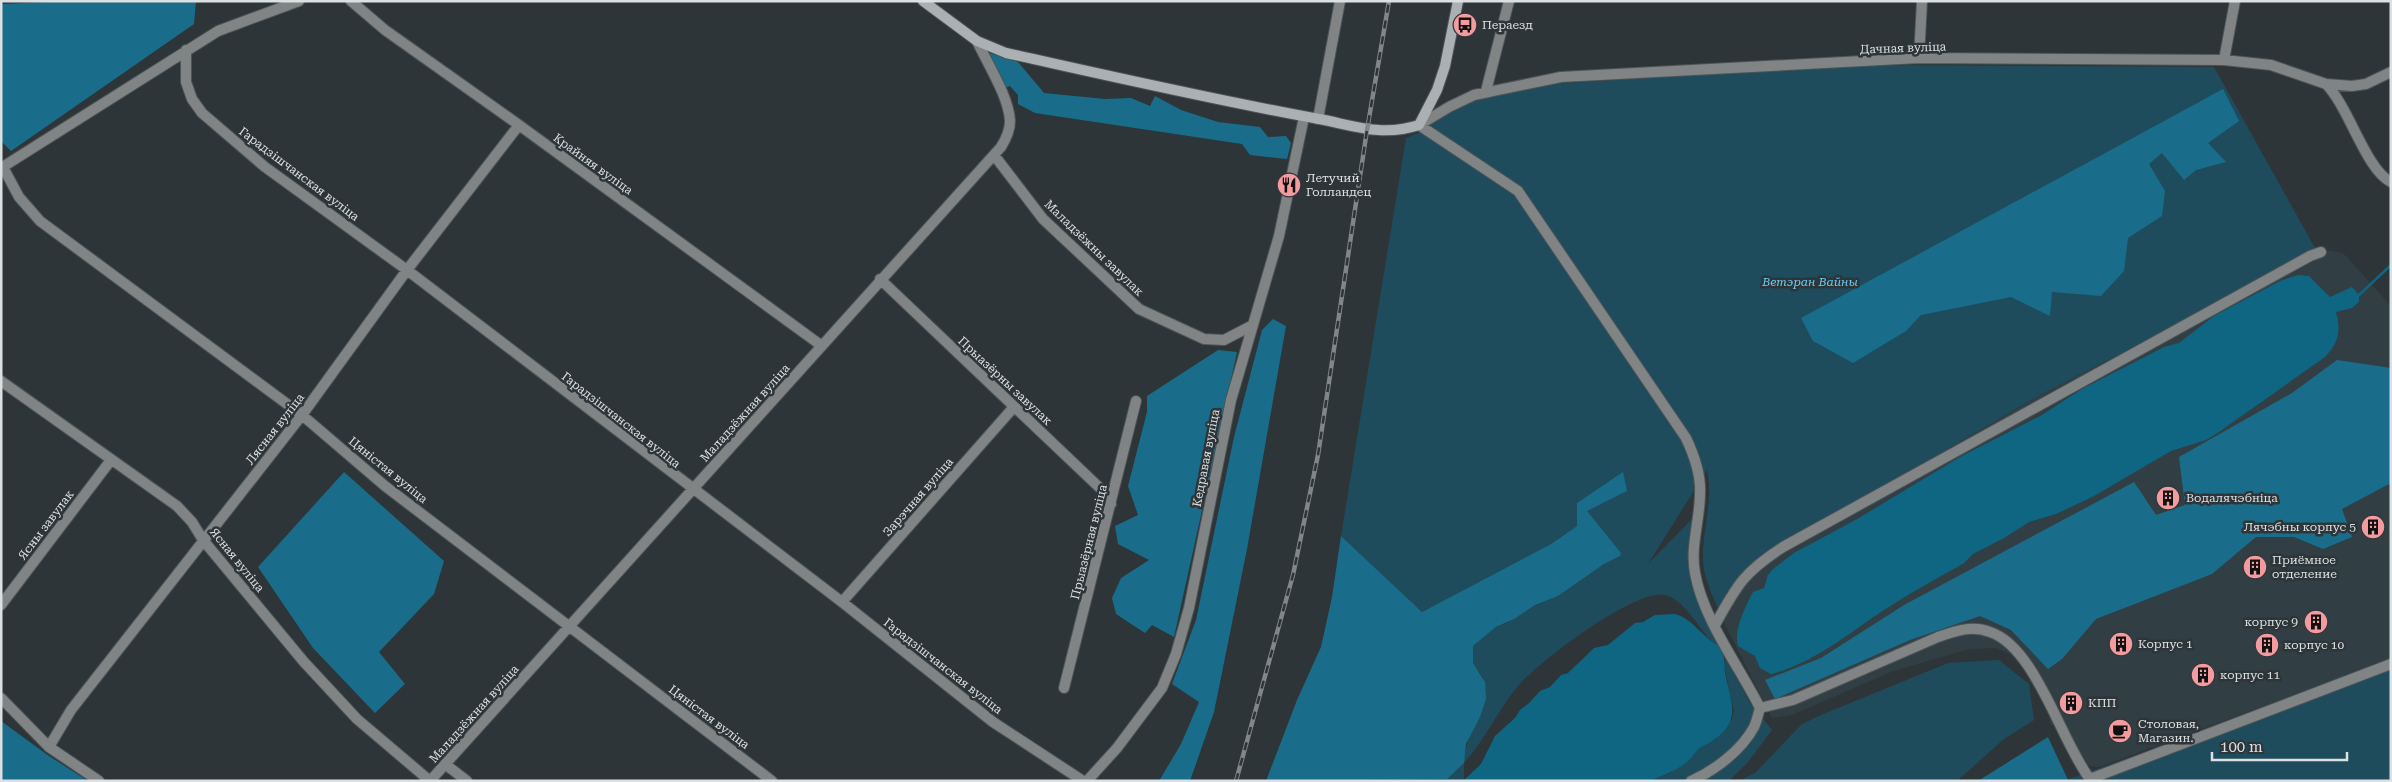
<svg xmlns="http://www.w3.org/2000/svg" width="2392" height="782" font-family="'Roboto Serif',serif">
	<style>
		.built { fill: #313f45 }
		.green { fill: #1e4c5d }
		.forest { fill: #196d8a }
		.water { fill: #0e6683 }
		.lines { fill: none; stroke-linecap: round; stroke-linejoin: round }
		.stream { stroke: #0e6683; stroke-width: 2.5 }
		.street-casing { stroke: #4d5457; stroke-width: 12 }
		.secondary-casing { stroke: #4d5457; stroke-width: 12 }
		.street { stroke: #808485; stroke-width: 10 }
		.secondary { stroke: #abb1b3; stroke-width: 10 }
		.rail-casing { stroke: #818789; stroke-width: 4.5 }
		.rail { stroke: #2e3538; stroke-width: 2.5; stroke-dasharray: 8; stroke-linecap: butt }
		.labels { text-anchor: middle; stroke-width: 5; stroke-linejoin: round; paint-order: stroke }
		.poi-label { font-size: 12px; fill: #dbe0e2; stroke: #2e3538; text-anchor: start }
		.street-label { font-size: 12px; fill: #dbe0e2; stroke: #2e3538 }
		.park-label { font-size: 12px; font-style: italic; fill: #68cff8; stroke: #2e3538 }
	</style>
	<rect width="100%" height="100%" fill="#2e3538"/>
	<!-- built -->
	<path class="built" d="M2315 248 2343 253 2391 306V659L2099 767 2083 765 2063 727 2051 725 2049 713 2027 669 2010 654 1996 648 1969 649 1921 663 1893 671 1792 715 1772 718 1724 622 1730 605 1748 573 1863 499 2040 395 2195 315Z"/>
	<!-- green -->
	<path class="green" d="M1868 65 2214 67 2315 248 2195 315 2040 395 1769 553 1730 605 1724 622C1716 602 1704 582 1703 560 1702 530 1714 500 1707 470L1648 564 1692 519C1682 573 1697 597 1719 645L1713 644C1701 630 1684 600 1666 595 1637 587 1538 662 1519 685 1498 709 1486 739 1464 763V780L1445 781 1464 756 1471 730 1483 707V678L1473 663V646L1496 627 1508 622 1535 605 1558 596 1604 564 1620 556 1621 553 1586 511 1627 491 1577 503V526L1551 544 1422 612 1341 536 1406 138 1418 133 1446 114 1483 96 1547 84Z
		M1726 658 1750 703 1772 730 1748 762 1729 781H1650L1670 773 1700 747 1715 740 1732 719 1734 711 1724 666Z
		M1999 660 2029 684 2034 720 2004 739 1957 781H1739L1755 773 1802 724 1821 715 1948 663Z
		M2391 666V781H2063Z"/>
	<!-- forest -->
	<path class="forest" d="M72 1H196L194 24 11 151 1 141V4Z
		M989 53 1018 62 1044 93 1105 99 1131 98 1150 106 1155 96 1181 110 1218 122 1260 127 1268 137 1286 136 1291 143 1287 159 1250 155 1242 144 1035 113 1018 104V95L1010 86 1004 88Z
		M2223 89 2239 121 2208 143 2226 162 2196 170 2184 180 2162 153 2149 164 2165 191 2162 216 2128 238 2124 271 2101 296 2052 292 2050 316 2011 297 1921 315 1906 331 1853 363 1813 341 1801 318Z
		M1273 319 1286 326 1247 549 1214 712 1190 781H1159L1181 744 1199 702 1172 684 1196 620 1234 437 1262 330Z
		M1218 350 1237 352 1174 637 1152 625 1145 633 1116 614 1112 598 1121 578 1149 560 1118 544 1115 526 1138 515 1128 486 1147 412V396Z
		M2337 360 2391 368V483L2342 509 2352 537 2323 549 2294 537H2256L2212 574 2096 619 2062 659 2048 669 2011 630 1980 616 1910 640 1775 699 1765 680 1821 658 1904 605 2134 482 2156 515 2185 505 2179 457 2292 393Z
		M344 472 444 561 434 594 379 652 405 684 375 713 313 648 258 567Z
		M1623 472 1627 491 1587 511 1621 553 1620 556 1604 564 1558 596 1535 605 1514 619 1496 627 1473 646V663L1485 682 1486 699 1480 717 1466 744 1464 763 1447 779 1266 781 1297 700 1321 647 1332 597 1341 536 1422 612 1551 544 1577 526V503Z
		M1 721 49 756 88 781H1Z
		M2048 737 2068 780 1978 781Z"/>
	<!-- water -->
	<path class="water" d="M2298 275 2309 276 2330 297 2352 287 2359 295V302L2352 308 2336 312C2341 331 2339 342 2325 357L2216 434 2206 440 2171 451 2094 496 2056 514 2029 522 2004 538 1973 554 1964 563C1936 579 1908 594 1881 612 1845 636 1815 662 1771 674L1760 668 1755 656 1738 646C1733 630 1746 606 1753 592L1764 588 1768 575 1773 569 1794 553 1859 518 1960 457 2042 415 2082 389 2164 347 2179 343 2214 316 2280 281Z
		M1674 614C1692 617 1707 643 1719 645 1727 660 1723 663 1726 678 1733 706 1740 723 1711 742 1708 744 1704 745 1701 747 1696 750 1693 757 1688 761 1677 771 1663 775 1650 781H1463L1481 764 1495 736 1515 718 1520 710 1529 703 1540 691 1550 687 1561 675 1568 673 1594 648 1608 645 1635 623 1643 622 1655 615Z"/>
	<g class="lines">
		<!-- stream -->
		<path class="stream" d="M2359 295 2391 265"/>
		<!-- street casing -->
		<g class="street-casing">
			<path id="street" d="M351 1 385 30 519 125 822 346
				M186 50V82L192 99 202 113 265 167 407 270 842 602 993 722 1083 781
				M1919 58 1922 1
				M2224 60 2235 1
				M2391 72 2366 84 2352 86 2326 84 2271 65 2224 60 1919 58 1561 77 1474 95 1449 107 1419 125 1518 191 1686 438C1694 455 1701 474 1700 493 1700 520 1690 546 1695 573 1703 619 1739 666 1760 708L1793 700 1938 637C1955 631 1972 625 1990 632 2036 647 2061 742 2090 779L2391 664
				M2326 84C2349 107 2366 170 2391 182
				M1486 91 1509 1
				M1318 119 1340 1
				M994 155 1043 219 1139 309 1204 339 1224 340 1251 326
				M3 167 19 197 40 221 302 415 385 486 772 781
				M1 168 218 31 299 1
				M880 279 1102 490 1111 504
				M1 381 177 506 192 522 203 540 304 662 357 719 430 781
				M842 602 1013 408
				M1 605 111 460
				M1715 625C1737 585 1744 572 1783 547L2310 256 2321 252
				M1064 688 1136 401
				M1 698 49 747 99 781
				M49 747 71 710 302 415 407 270 519 125
				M445 764 467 781
				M430 781 1001 147C1006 139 1010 130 1010 121 1009 97 987 63 977 41
				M1087 781 1117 748 1162 688 1176 654 1189 608 1231 400 1279 236 1304 117
				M1691 781C1714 771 1742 750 1754 727 1757 721 1758 714 1760 708"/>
		</g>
		<!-- secondary casing -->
		<g class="secondary-casing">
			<path id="secondary" d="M923 1 977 41 1006 53C1110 76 1214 100 1319 119 1356 126 1382 137 1419 125L1437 90 1445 66 1458 1"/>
		</g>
		<!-- street -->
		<use href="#street" class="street"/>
		<!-- secondary -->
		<use href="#secondary" class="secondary"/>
		<!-- rail casing -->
		<g class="rail-casing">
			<path id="rail" d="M1236 781 1293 575 1318 455 1367 130 1389 1"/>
		</g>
		<!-- rail -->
		<use href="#rail" class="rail"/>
	</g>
	<!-- icons -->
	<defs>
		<g id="bus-disc" transform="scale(1.25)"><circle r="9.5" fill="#f49b9f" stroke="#2e3538"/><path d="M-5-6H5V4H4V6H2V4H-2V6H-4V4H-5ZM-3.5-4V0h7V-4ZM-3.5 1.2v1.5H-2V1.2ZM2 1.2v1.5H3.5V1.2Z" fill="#111"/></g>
		<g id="restaurant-disc" transform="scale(1.25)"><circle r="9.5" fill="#f49b9f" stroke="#2e3538"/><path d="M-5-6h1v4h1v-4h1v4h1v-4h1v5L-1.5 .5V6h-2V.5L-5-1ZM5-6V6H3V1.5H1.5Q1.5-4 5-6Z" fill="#111"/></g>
		<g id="building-disc" transform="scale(1.25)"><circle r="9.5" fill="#f49b9f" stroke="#2e3538"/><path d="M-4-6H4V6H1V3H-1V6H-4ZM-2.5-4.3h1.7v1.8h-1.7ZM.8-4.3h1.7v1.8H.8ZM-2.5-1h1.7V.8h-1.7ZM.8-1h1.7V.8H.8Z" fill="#111"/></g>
		<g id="cafe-disc" transform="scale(1.25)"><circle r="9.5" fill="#f49b9f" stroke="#2e3538"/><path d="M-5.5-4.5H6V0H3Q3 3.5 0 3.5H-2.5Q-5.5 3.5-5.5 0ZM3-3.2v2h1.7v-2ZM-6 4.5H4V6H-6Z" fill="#111"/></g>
	</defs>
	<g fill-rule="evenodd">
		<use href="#bus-disc" x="1465" y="25"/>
		<use href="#restaurant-disc" x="1289" y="185"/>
		<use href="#building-disc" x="2168" y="498"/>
		<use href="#building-disc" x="2373" y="527"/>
		<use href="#building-disc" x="2255" y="567"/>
		<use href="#building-disc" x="2316" y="622"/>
		<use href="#building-disc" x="2121" y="644"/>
		<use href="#building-disc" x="2267" y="645"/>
		<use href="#building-disc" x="2203" y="675"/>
		<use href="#building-disc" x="2071" y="703"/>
		<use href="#cafe-disc" x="2120" y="731"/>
	</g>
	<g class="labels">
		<!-- poi labels -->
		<g class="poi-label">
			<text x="1482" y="29">Пераезд</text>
			<text x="1306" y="182">Летучий<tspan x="1306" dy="14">Голландец</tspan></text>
			<text x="2186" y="502">Водалячэбніца</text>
			<text x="2356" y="531" text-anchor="end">Лячэбны корпус 5</text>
			<text x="2272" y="564">Приёмное<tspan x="2272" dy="14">отделение</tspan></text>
			<text x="2298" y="626" text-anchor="end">корпус 9</text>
			<text x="2138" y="648">Корпус 1</text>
			<text x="2284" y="649">корпус 10</text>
			<text x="2220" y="679">корпус 11</text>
			<text x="2088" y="707">КПП</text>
			<text x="2138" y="728">Столовая,<tspan x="2138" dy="14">Магазин.</tspan></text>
		</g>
		<!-- street labels -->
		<g class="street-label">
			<text transform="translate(1903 48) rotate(-2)" y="4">Дачная вуліца</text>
			<text transform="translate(593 164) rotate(36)" y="4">Крайняя вуліца</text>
			<text transform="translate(299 174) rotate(37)" y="4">Гарадзішчанская вуліца</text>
			<text transform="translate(1094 248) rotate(44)" y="4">Маладзёжны завулак</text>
			<text transform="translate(1005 381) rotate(43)" y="4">Прыазёрны завулак</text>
			<text transform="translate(745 413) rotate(-48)" y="4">Маладзёжная вуліца</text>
			<text transform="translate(621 420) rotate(38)" y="4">Гарадзішчанская вуліца</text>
			<text transform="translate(275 429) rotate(-52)" y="4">Лясная вуліца</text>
			<text transform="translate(1206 458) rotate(-79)" y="4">Кедравая вуліца</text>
			<text transform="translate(388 470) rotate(39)" y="4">Цяністая вуліца</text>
			<text transform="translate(918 497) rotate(-49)" y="4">Зарэчная вуліца</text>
			<text transform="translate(46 525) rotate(-53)" y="4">Ясны завулак</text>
			<text transform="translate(1089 542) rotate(-76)" y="4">Прыазёрная вуліца</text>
			<text transform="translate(237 560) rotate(51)" y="4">Ясная вуліца</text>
			<text transform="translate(943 666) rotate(38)" y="4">Гарадзішчанская вуліца</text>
			<text transform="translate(474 714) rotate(-48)" y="4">Маладзёжная вуліца</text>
			<text transform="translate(709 717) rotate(37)" y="4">Цяністая вуліца</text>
		</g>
		<!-- park labels -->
		<g class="park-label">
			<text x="1810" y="286">Ветэран Вайны</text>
		</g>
	</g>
	<!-- border -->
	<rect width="2392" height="782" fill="none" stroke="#dbe0e2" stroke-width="5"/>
	<!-- scale -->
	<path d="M2212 752v8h135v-8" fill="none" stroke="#dbe0e2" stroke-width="2.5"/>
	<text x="2220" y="752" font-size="15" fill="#dbe0e2" stroke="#2e3538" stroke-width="4" paint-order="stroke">100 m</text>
</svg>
